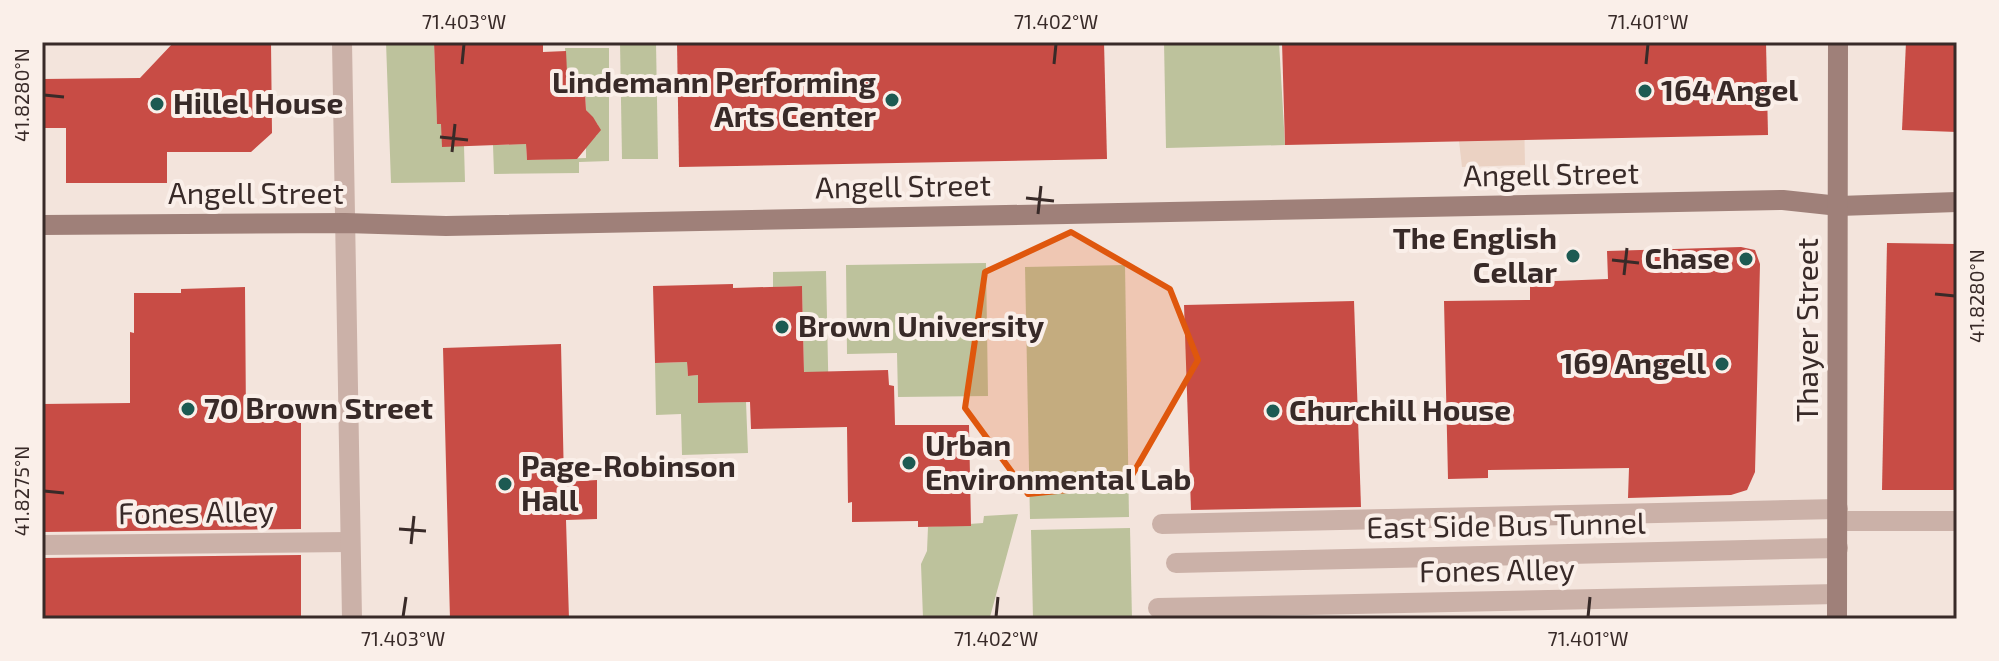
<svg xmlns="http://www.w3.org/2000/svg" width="1999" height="661" font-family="'Exo 2',sans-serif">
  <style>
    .green { fill: #bdc29c }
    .plaza { fill: #ebd2c3 }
    .building { fill: #c84c45 }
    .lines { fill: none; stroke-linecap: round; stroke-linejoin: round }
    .lane { stroke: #cbb1a8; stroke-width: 20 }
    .street { stroke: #cbb1a8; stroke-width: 20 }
    .secondary { stroke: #9f8079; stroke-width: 20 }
    .marked { fill: #df570d; fill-opacity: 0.2; stroke: #df570d; stroke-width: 6; stroke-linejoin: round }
    .ticks { fill: none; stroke: #382a28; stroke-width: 3 }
    .poi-dot { fill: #1d5a52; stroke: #faefe9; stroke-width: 3 }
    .labels { text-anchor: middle; stroke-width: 8; stroke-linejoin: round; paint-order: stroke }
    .poi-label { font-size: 30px; font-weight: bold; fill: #382a28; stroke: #faefe9; text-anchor: start }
    .street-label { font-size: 30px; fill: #382a28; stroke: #faefe9 }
    .neatline { fill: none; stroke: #382a28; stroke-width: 3 }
    .ticks-label { font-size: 20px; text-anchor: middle; fill: #382a28 }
  </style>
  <rect width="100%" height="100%" fill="#f3e4dc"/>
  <g class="green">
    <polygon points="386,42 434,42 437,123 441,124 464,146 465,182 391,183"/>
    <polygon points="620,42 656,42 658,159 622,159"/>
    <polygon points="1164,42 1279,42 1285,145 1166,148"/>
    <polygon points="565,48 609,48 609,161 579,162 579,173 494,174 493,145 526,144 527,160 586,158 586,144 597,135 598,125 586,110 585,92 568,92"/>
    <polygon points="986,263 988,396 898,397 897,353 847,354 846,265"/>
    <polygon points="1125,265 1129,517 1030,519 1025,267"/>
    <polygon points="826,271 829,411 805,412 802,286 773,287 773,272"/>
    <polygon points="687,362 688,376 698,375 699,403 746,402 748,453 682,455 681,414 656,415 655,363"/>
    <polygon points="1018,514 990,617 923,618 921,564 927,551 928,527 983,523 984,516"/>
    <polygon points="1130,528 1132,619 1033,619 1031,530"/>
  </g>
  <polygon class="plaza" points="1523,62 1525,165 1462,167 1459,141"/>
  <g class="building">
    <polygon points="174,42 271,42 272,133 251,152 167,152 167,183 66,183 66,128 42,128 42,79 140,78"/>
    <polygon points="434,42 543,42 543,52 566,51 568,92 585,92 586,110 593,117 601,130 577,159 527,160 526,144 442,147 441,124 437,124"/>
    <polygon points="677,42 1104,42 1107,159 679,167"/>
    <polygon points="1282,42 1766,42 1768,135 1285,145"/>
    <polygon points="1906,42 1957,42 1957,132 1902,130"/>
    <polygon points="1887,243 1957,244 1957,490 1882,490"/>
    <polygon points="1741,247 1755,250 1760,264 1755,472 1747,490 1731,495 1628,498 1629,468 1488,470 1488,478 1448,479 1444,301 1530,300 1530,282 1608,279 1607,251"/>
    <polygon points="733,284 733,288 802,286 804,372 888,370 889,385 894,386 895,425 969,425 971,526 918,527 918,521 852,522 852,502 848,503 847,427 751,429 750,402 698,403 698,375 688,376 687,362 655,363 653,286"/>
    <polygon points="245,287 246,421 301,421 301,529 42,532 42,404 130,403 130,332 134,333 134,293 181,293 181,289"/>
    <polygon points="1354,301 1361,507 1191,510 1184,305"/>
    <polygon points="561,344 564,482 597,480 597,519 566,520 569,619 450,619 443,348"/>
    <polygon points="301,555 301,619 56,619 56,617 42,617 42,558"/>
  </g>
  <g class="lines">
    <g class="lane">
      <polyline points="1838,521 1957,521"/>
      <polyline points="1162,524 1838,509"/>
      <polyline points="42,545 350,542"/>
      <polyline points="1176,563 1838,548"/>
      <polyline points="1158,608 1837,594"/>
    </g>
    <polyline class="street" points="342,42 352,619"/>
    <g class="secondary">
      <polyline points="42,225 345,223 446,226 1783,200 1839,206 1957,202"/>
      <polyline points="1837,619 1838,42"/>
    </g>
  </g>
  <path class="marked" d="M 1071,232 L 1170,289 L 1198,360 L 1127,484 L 1028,494 L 965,408 L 985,272 Z"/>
  <path class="ticks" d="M 462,64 L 464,44M 1054,64 L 1056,44M 1646,64 L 1648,44M 44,95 L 64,97M 440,137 L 468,140M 452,152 L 455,124M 1026,198 L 1054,201M 1038,214 L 1041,186M 1612,260 L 1639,263M 1624,275 L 1627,248M 1935,294 L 1955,296M 44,491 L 64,493M 399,529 L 426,531M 411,544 L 414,516M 403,617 L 406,597M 996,617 L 998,597M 1588,617 L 1590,597"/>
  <g class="poi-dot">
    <circle cx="1645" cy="91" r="8"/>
    <circle cx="892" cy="100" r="8"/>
    <circle cx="157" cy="104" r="8"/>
    <circle cx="1573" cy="256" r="8"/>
    <circle cx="1746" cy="259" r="8"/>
    <circle cx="782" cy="327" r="8"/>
    <circle cx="1722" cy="364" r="8"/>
    <circle cx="188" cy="409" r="8"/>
    <circle cx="1273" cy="411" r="8"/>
    <circle cx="909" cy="463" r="8"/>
    <circle cx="505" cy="484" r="8"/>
  </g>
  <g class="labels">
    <g class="poi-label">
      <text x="876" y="93" text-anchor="end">Lindemann Performing<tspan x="876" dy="34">Arts Center</tspan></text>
      <text x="1661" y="101">164 Angel</text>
      <text x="173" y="114">Hillel House</text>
      <text x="1557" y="249" text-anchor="end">The English<tspan x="1557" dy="34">Cellar</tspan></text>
      <text x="1730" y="269" text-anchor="end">Chase</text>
      <text x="798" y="337">Brown University</text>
      <text x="1706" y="374" text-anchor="end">169 Angell</text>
      <text x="204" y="419">70 Brown Street</text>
      <text x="1289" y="421">Churchill House</text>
      <text x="925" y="456">Urban<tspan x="925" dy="34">Environmental Lab</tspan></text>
      <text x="521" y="477">Page-Robinson<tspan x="521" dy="34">Hall</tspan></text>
    </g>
    <g class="street-label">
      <text transform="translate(1551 175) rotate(-1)" y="10">Angell Street</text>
      <text transform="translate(903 187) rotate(-1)" y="10">Angell Street</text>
      <text x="256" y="204">Angell Street</text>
      <text transform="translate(1808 330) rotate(-90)" y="10">Thayer Street</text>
      <text transform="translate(196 513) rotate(-1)" y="10">Fones Alley</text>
      <text transform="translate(1506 526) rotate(-1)" y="10">East Side Bus Tunnel</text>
      <text transform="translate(1497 571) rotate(-1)" y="10">Fones Alley</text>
    </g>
  </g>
  <rect width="1999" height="661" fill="none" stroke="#faefe9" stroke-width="88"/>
  <rect x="44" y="44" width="1911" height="573" class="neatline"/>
  <g class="ticks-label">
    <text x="464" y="29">71.403°W</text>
    <text x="1056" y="29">71.402°W</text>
    <text x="1648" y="29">71.401°W</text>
    <text transform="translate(22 95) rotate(-90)" y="7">41.8280°N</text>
    <text transform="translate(1977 296) rotate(-90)" y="7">41.8280°N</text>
    <text transform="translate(22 491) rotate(-90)" y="7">41.8275°N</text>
    <text x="403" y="646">71.403°W</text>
    <text x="996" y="646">71.402°W</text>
    <text x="1588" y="646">71.401°W</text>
  </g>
</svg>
